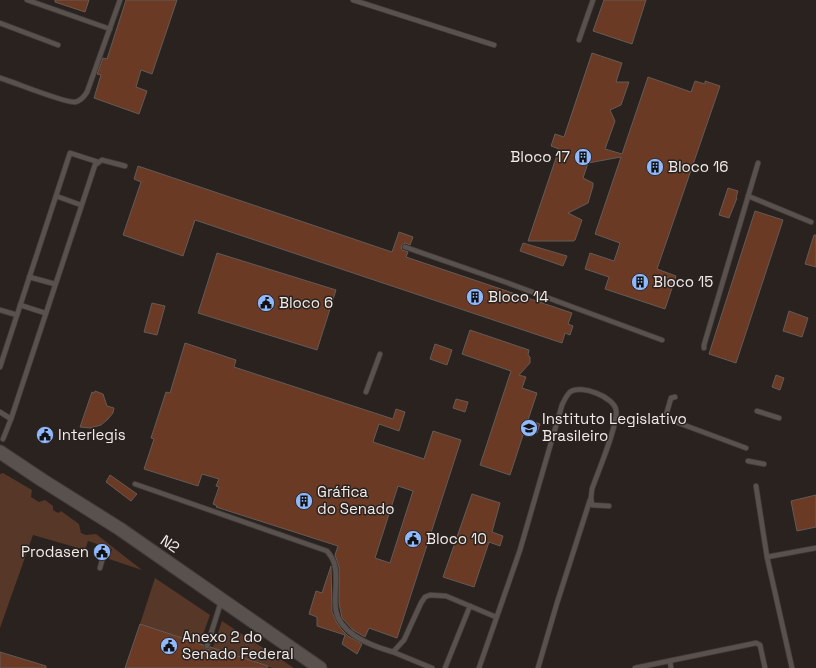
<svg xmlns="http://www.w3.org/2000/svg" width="816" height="668" font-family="'Space Grotesk',sans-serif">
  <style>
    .green { fill: #573728 }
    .building { fill: #6b3a24; stroke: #635b57; fill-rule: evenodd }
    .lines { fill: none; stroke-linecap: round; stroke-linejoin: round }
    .service-casing { stroke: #433c3a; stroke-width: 6 }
    .secondary-casing { stroke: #433c3a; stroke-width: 15 }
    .service { stroke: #59514d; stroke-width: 4.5 }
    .secondary { stroke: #59514d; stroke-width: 13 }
    .labels { text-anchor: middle; stroke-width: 3; stroke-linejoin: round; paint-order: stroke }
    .poi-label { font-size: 15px; fill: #f1ecea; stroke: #29221f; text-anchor: start }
    .street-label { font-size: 15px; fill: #f1ecea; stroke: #29221f }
  </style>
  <rect width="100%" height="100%" fill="#29221f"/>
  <g class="green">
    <polygon points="3,473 32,490 31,497 39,502 45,500 53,506 53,510 58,513 61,511 79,524 81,533 86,535 96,534 142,570 109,559 112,549 88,541 85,550 33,535 0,628 0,474"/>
    <polygon points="155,578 210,615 200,643 213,647 222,621 294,668 272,668 140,624"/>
  </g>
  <g class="building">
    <polygon points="55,0 89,0 85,12 55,2"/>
    <polygon points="126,0 177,0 152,74 141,70 136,87 147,91 139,114 94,98 101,75 97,74 103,58 107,59"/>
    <polygon points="604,0 646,0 632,44 593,31"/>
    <polygon points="592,53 622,63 616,82 629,82 621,105 610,110 615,121 605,149 622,154 648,77 691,92 695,81 705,84 705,81 720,86 657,269 676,276 665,309 605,289 609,277 585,269 590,253 614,261 620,243 595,234 621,157 588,163 583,178 593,183 593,186 588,203 568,213 582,220 575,240 573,241 528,241 559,149 551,146 555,134 564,137"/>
    <polygon points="138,166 392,252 399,232 413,237 410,245 405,243 401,246 402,250 408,252 406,257 572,313 568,324 573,326 570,335 565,333 562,343 195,220 183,256 123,235 141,182 134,179"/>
    <polygon points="728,188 738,191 736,198 737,198 729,218 719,215"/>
    <polygon points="755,211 783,220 736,363 709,354"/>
    <polygon points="814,235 816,235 816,267 805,264"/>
    <polygon points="523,243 567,256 563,266 520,251"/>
    <polygon points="217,253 336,290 317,350 198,313"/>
    <polygon points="152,303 165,306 157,335 144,332"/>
    <polygon points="789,311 808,318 802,337 783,331"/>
    <polygon points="470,330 529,350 528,355 530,357 530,363 519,375 526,377 522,388 537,393 528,420 540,424 537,433 525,429 510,475 480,465 511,371 462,354"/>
    <path d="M 185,343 L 236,360 L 234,367 L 393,419 L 396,409 L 405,412 L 399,431 L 379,424 L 373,442 L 424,459 L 433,431 L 461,440 L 397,638 L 369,628 L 365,637 L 353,630 L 342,618 L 339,603 L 339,567 L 335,555 L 338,546 L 216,507 L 217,506 L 213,504 L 219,487 L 216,486 L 219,479 L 202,474 L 198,486 L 144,469 L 154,439 L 151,438 L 166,392 L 170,393 ZM 398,486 L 413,491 L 390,563 L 375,558 Z"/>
    <polygon points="435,344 452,350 447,365 430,359"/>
    <polygon points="776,375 784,378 780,390 772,387"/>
    <polygon points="95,391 103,394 107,406 114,408 113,413 108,419 101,425 90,428 80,427 92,392 94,393"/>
    <polygon points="456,399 468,402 465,412 453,408"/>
    <polygon points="110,475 137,494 131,501 106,482"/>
    <polygon points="472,494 500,503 492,532 503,536 500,546 489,542 474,587 443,577"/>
    <polygon points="816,495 816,527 797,531 791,501"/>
    <polygon points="331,566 332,612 336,621 341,629 348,636 362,644 357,654 342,644 345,635 317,626 317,617 309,614 316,591 322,593"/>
    <polygon points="140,624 203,645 206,649 208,650 210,647 268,666 267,668 125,668"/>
    <polygon points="0,652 46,666 46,668 0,668"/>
  </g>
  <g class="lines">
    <defs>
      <g id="service">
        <polyline points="27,0 110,29"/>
        <polyline points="353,0 494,45"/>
        <polyline points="0,23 58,45"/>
        <polyline points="579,40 593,0"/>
        <path d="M 0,78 C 14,82 64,103 75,102 C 81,101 84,97 87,92 L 120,0"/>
        <polyline points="56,196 81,205"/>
        <polyline points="748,196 811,222"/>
        <polyline points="405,247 508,283 662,340"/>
        <polyline points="29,277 55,284"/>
        <polyline points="20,305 45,313"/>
        <polyline points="0,310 17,315"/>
        <polyline points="704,348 704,345 758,163"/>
        <polyline points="0,367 70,153 98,162"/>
        <polyline points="366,392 380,354"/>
        <polyline points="675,397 671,398 666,415 668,419 746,448"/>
        <polyline points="757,411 779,418"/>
        <polyline points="0,412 11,419"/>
        <polyline points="3,439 11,419 95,165 102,160 125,166"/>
        <polyline points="748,461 764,464"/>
        <path d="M 135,484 L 327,551 C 335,560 336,568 336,580 C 336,590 334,601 336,611 C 341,635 372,646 393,652 L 404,640 L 421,603 L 425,597 L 430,595 L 446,596 L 496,617"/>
        <polyline points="756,486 767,557 792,668"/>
        <polyline points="767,557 816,548"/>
        <polyline points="100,568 103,557"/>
        <polyline points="207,646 221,602"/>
        <polyline points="393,652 432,668"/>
        <polyline points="670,661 671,668"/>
        <polyline points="445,668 470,606"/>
        <path d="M 479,668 L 520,550 L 562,405 C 564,401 566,396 570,392 C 581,384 614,397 616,410 C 619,423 597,474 592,489 L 591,498 L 592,505 L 609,506"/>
        <polyline points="538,668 557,603 590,500"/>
        <polyline points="635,668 756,643 760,645 765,668"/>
      </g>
      <polyline id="secondary" points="0,452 42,480 120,529 320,668"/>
    </defs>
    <use href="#service" class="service-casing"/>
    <use href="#secondary" class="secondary-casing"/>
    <use href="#service" class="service"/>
    <use href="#secondary" class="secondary"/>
  </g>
  <defs>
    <symbol id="building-disc" viewBox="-11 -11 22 22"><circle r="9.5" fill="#90b8fd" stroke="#29221f"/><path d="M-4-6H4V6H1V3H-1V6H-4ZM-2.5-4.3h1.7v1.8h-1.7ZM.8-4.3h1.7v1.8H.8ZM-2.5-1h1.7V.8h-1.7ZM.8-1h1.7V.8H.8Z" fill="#111"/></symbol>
    <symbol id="civic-disc" viewBox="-11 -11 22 22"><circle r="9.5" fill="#90b8fd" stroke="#29221f"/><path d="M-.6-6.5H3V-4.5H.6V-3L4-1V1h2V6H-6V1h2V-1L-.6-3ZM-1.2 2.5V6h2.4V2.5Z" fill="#111"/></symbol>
    <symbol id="university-disc" viewBox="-11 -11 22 22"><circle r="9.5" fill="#90b8fd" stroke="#29221f"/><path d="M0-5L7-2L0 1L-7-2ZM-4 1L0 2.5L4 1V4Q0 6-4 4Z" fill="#111"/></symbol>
  </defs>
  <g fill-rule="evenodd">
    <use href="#building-disc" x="573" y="147" width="20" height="20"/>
    <use href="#building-disc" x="645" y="157" width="20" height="20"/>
    <use href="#building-disc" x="630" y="272" width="20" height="20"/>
    <use href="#building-disc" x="465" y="287" width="20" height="20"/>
    <use href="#civic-disc" x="256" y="293" width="20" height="20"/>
    <use href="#university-disc" x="519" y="418" width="20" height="20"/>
    <use href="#civic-disc" x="35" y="425" width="20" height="20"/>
    <use href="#building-disc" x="294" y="491" width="20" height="20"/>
    <use href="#civic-disc" x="403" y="529" width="20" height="20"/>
    <use href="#civic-disc" x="92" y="542" width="20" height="20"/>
    <use href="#civic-disc" x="159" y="636" width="20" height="20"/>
  </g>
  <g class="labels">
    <g class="poi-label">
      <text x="570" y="162" text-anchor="end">Bloco 17</text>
      <text x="668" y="172">Bloco 16</text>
      <text x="653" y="287">Bloco 15</text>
      <text x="488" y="302">Bloco 14</text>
      <text x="279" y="308">Bloco 6</text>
      <text x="542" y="424">Instituto Legislativo<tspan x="542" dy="17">Brasileiro</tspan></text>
      <text x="58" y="440">Interlegis</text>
      <text x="317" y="497">Gráfica<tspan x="317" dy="17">do Senado</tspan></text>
      <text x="426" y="544">Bloco 10</text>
      <text x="89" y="557" text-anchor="end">Prodasen</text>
      <text x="182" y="642">Anexo 2 do<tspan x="182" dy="17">Senado Federal</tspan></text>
    </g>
    <g class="street-label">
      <text transform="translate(170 544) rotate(35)" y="5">N2</text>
    </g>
  </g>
</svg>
